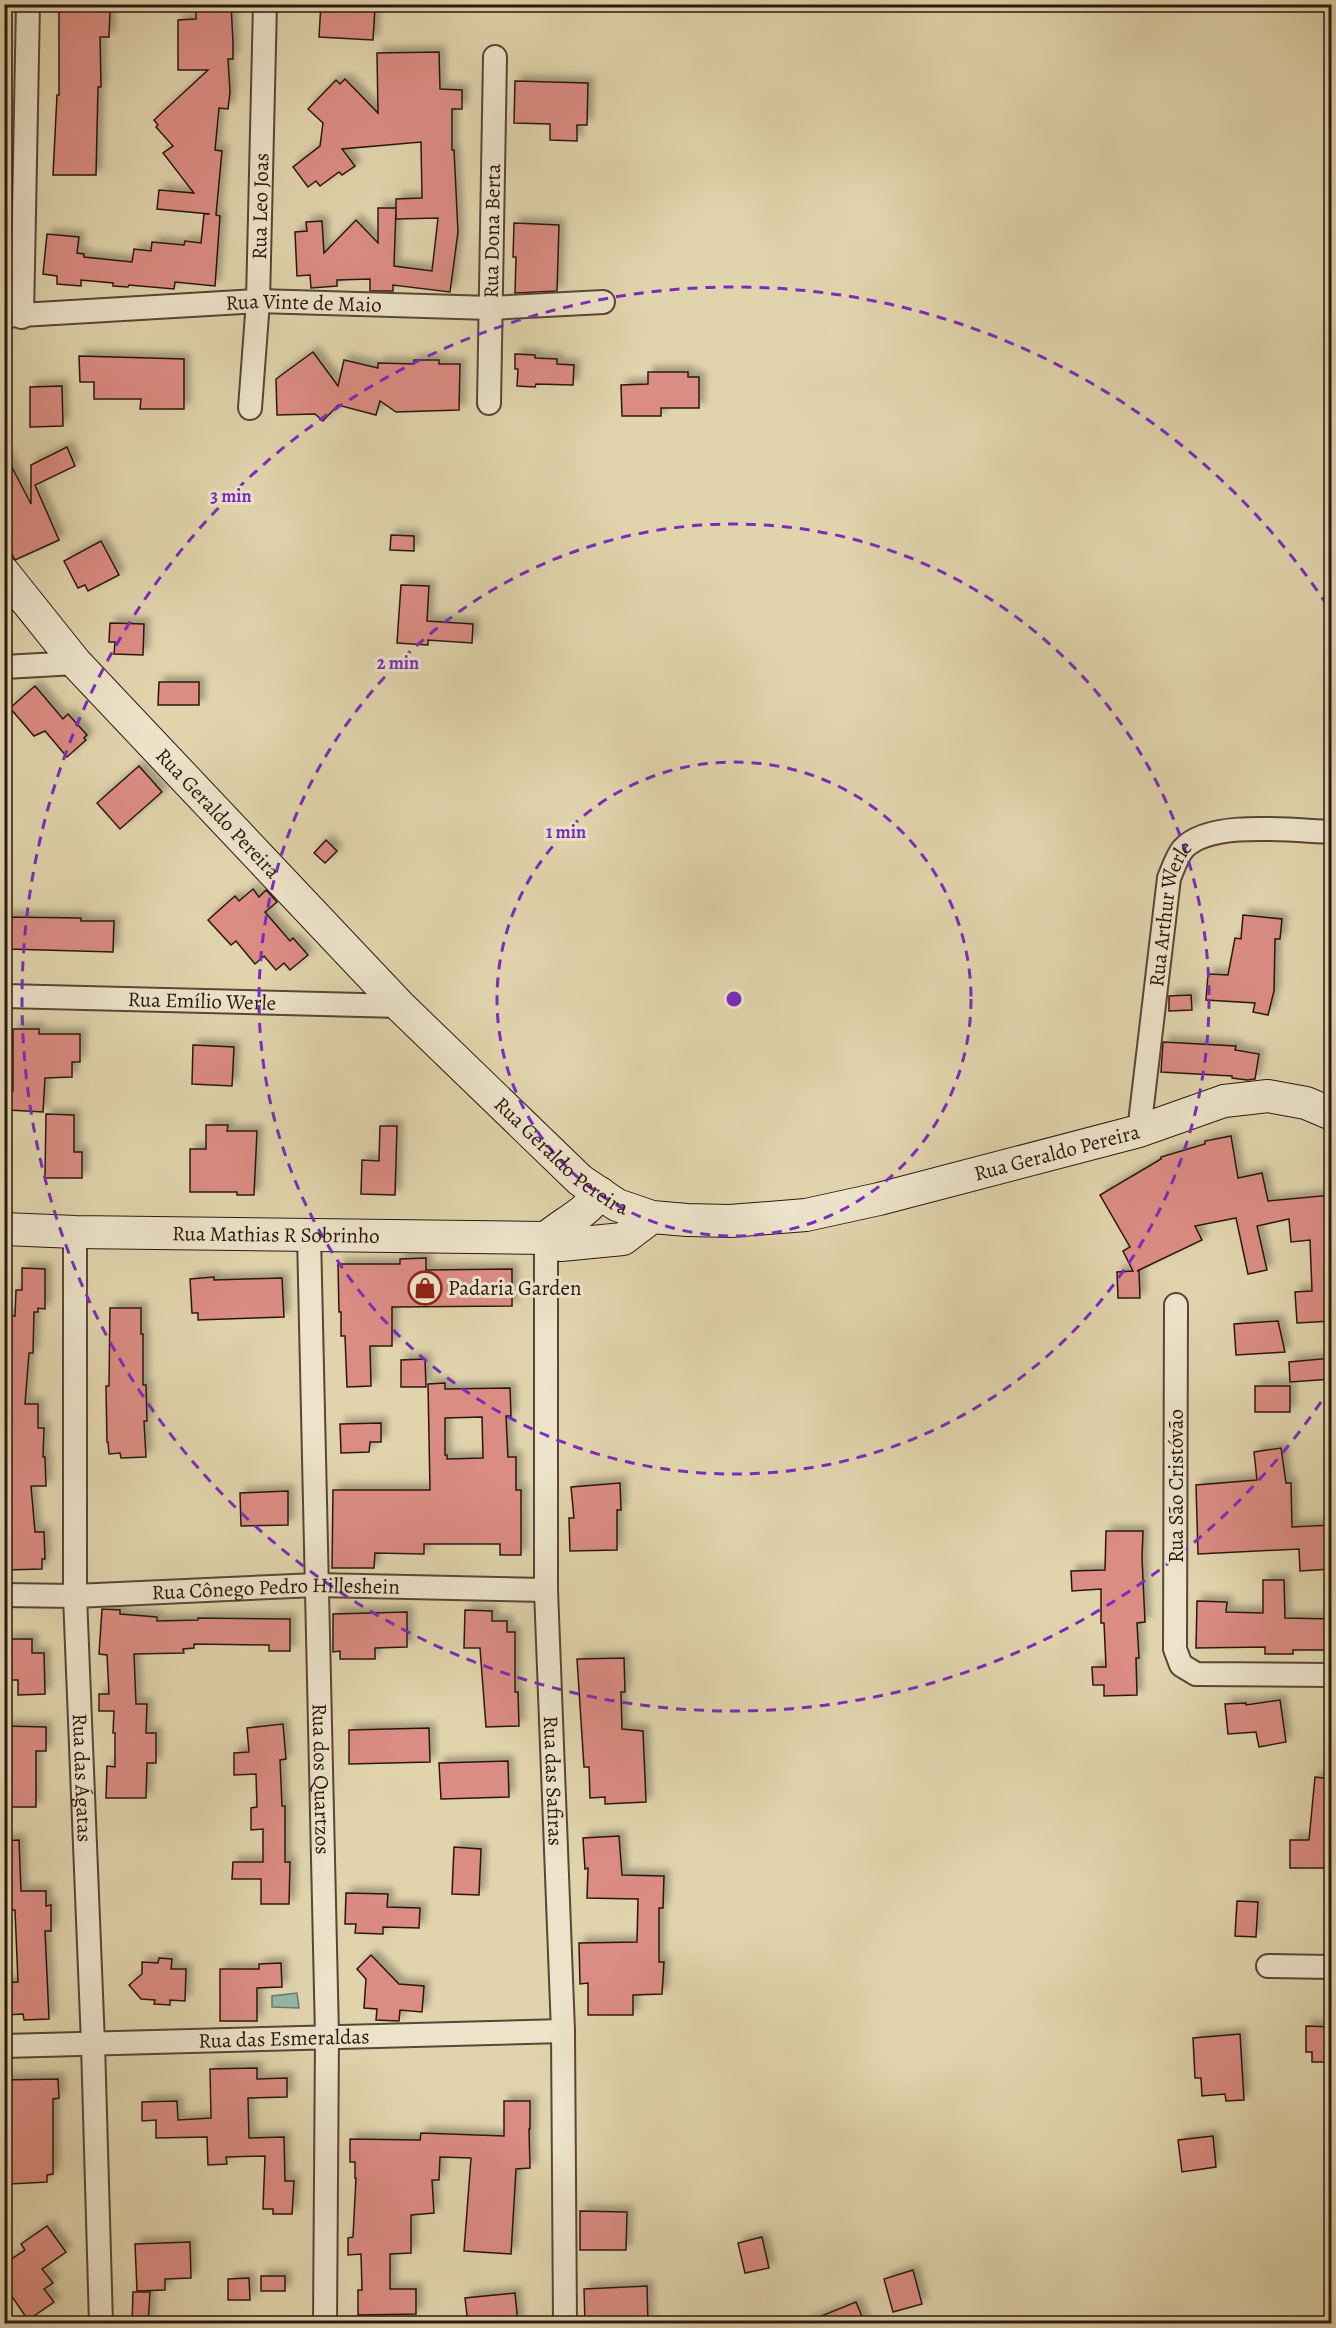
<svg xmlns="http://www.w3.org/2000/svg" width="1336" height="2328" font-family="Alegreya,serif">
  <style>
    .water { fill: #94b8aa; stroke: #6a786c; stroke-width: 1.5 }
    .building { fill: #db8c83; stroke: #2b170f; stroke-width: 1.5; fill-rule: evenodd; filter: url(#shadow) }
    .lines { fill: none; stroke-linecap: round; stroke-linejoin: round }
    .minor-casing { stroke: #584636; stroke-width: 26 }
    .secondary-casing { stroke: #2b170f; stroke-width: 34 }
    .minor { stroke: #ece3ca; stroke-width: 22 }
    .secondary { stroke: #ece3ca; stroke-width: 32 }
    .ring { fill: none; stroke: #7b2cbf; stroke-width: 3; stroke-dasharray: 10 8 }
    .labels { text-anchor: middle; stroke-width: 6; stroke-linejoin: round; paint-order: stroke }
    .street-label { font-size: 21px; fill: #2b170f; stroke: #ece3ca }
    .poi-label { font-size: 21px; fill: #2b170f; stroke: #ece3ca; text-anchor: start }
    .centre { fill: #7b2cbf; stroke: #ece3ca; stroke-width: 3 }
    .ring-label { font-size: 18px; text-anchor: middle; font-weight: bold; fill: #7b2cbf; stroke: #ece3ca; stroke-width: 6; stroke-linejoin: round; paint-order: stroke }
  </style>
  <defs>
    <filter id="shadow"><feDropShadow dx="5.5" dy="-5.5" stdDeviation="3" flood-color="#0004"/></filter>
  </defs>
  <rect width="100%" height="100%" fill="#e1d4ad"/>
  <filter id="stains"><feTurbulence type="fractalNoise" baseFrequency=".00333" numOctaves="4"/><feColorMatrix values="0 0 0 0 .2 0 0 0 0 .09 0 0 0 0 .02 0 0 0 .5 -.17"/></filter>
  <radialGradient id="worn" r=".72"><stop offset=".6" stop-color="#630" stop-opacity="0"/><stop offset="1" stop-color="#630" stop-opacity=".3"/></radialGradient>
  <polygon class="water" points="297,1993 299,2008 272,2007 272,1996"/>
  <g class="building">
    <polygon points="205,4 231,4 233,43 233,59 228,59 230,92 228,109 219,108 215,150 222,151 216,215 220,216 215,286 175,282 174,289 129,285 128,287 113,286 113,283 81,280 81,286 57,284 57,276 43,274 47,234 79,237 77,253 84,254 84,257 132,262 134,249 151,251 152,242 184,245 185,241 201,243 204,214 210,214 157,209 159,190 194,193 163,153 173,146 156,127 158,125 154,120 208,70 178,70 178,20 196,19 196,11 205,11"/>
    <polygon points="321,4 375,7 373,40 319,37"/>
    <polygon points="59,10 110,11 109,37 100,37 101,87 98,87 96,175 53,175 57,95 59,95"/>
    <polygon points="439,52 440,89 462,90 462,109 452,109 452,150 454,150 458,232 450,292 393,285 393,291 370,291 370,279 337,280 337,286 311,288 310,275 297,276 295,232 307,231 306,222 322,221 324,253 356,220 378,243 378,208 396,208 394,266 432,271 438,218 396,219 396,199 422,198 421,142 342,149 355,166 342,175 339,172 320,186 316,181 308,187 293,167 320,146 323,123 308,109 336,80 340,84 345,79 378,113 377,53"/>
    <polygon points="515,81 588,83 587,125 577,125 577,141 550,140 550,124 514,123"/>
    <polygon points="514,223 559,225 557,291 515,293 516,257 513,257"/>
    <polygon points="313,352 338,386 344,360 378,368 378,363 414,364 414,360 439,360 439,364 460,364 459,410 396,412 380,401 376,415 338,405 323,421 315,414 277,415 276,379"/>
    <polygon points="515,354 535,355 535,358 557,359 557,364 574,365 573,385 536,384 535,387 517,386 518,369 515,369"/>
    <polygon points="79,356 184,359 184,409 140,409 141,399 94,399 94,382 80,382"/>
    <polygon points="648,372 688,372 688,377 699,377 699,408 661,408 661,416 622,416 621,385 648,384"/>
    <polygon points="62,386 63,426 30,427 30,387"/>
    <polygon points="67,447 75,466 35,485 59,540 15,560 4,539 4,452 31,504 31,465"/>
    <polygon points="391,535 414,536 414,551 390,550"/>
    <polygon points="101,541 119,575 88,591 85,585 78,588 64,561"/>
    <polygon points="401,585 429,586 427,621 473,624 472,643 428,640 428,645 397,643"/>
    <polygon points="110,623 144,624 143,655 114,654 115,642 109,642"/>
    <polygon points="159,682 199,682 199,705 158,705"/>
    <polygon points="35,686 63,719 68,714 87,735 84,738 86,740 67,757 45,731 34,736 10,708"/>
    <polygon points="139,766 162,792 120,829 97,803"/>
    <polygon points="326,840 337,851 325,863 314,853"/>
    <polygon points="253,889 259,897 266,890 277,902 265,912 290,941 293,938 308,955 290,970 284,963 276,970 264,956 255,964 236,941 231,945 208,920 235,896 239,901"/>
    <polygon points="1243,915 1282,919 1280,939 1275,939 1274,991 1268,1015 1253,1012 1255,1003 1206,1000 1208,974 1228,975 1235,938 1241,939"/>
    <polygon points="4,917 81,918 81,921 114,921 113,952 8,949 8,937 4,937"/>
    <polygon points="1191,995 1192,1010 1169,1011 1169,996"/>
    <polygon points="13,1029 39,1029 39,1034 80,1034 80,1062 72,1062 72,1077 45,1078 43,1112 9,1110 10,1091 13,1091"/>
    <polygon points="1163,1042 1236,1046 1235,1050 1259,1054 1255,1079 1247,1080 1232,1078 1232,1076 1161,1072"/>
    <polygon points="193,1045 234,1047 232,1086 192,1084"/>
    <polygon points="46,1114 74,1115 74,1152 82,1152 82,1178 45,1178"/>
    <polygon points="206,1125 228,1125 227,1131 257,1131 254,1195 237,1195 237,1192 190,1192 190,1149 206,1149"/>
    <polygon points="380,1126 397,1126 395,1195 361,1194 362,1160 379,1161"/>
    <polygon points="1231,1136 1238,1178 1262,1173 1268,1201 1332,1195 1332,1321 1297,1323 1295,1292 1312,1291 1310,1240 1291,1242 1289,1219 1257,1226 1267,1270 1248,1274 1236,1218 1195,1226 1202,1240 1137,1271 1139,1271 1140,1298 1118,1298 1117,1272 1133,1271 1123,1251 1130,1247 1100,1195 1161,1159 1161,1157 1205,1144 1205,1141"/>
    <polygon points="426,1258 426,1270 512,1269 512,1306 392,1307 392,1346 370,1346 371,1386 347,1387 345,1336 341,1336 341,1312 339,1312 338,1264 400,1264 400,1259"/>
    <polygon points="22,1268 45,1269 45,1309 38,1308 38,1312 34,1312 33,1353 29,1353 25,1404 38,1404 38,1428 44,1428 43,1457 45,1457 46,1486 31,1486 35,1532 44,1532 45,1559 42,1559 42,1569 4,1570 4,1316 15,1316 16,1290 22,1290"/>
    <polygon points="214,1277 214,1280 282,1278 284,1317 198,1320 198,1313 192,1313 190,1279"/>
    <polygon points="110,1308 141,1308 141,1334 143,1334 143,1385 146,1385 147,1421 144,1421 146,1457 121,1458 120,1453 109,1454 108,1442 107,1442 106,1386 109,1386"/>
    <polygon points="1278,1321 1285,1352 1236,1355 1234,1324"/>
    <polygon points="1332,1358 1332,1379 1290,1382 1289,1362"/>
    <polygon points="425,1359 426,1387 401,1387 401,1360"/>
    <path d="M 445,1383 L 445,1389 L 510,1388 L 511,1416 L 506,1416 L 508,1457 L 516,1457 L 516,1490 L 521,1490 L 521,1555 L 500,1555 L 500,1544 L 424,1544 L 424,1554 L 375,1553 L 374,1568 L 332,1568 L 333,1490 L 430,1490 L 428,1384 ZM 482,1417 L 483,1458 L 447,1459 L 447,1455 L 445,1455 L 445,1418 Z"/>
    <rect x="1255" y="1386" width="35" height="26"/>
    <polygon points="381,1423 381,1442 370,1442 369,1452 341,1453 340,1424"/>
    <polygon points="1281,1448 1286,1483 1291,1483 1292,1527 1332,1525 1332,1569 1300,1571 1299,1549 1198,1554 1196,1485 1257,1480 1254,1452"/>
    <polygon points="620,1483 621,1510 617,1510 617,1550 570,1551 569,1518 574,1518 571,1487"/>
    <polygon points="288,1491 288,1525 241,1526 240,1493"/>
    <polygon points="1106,1531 1143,1531 1142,1558 1145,1622 1137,1623 1139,1658 1136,1658 1137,1695 1104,1696 1104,1685 1093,1685 1092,1667 1106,1667 1104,1623 1101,1623 1101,1589 1072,1591 1071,1571 1105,1570"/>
    <polygon points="1263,1580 1284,1580 1285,1618 1332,1619 1332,1650 1293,1650 1293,1654 1265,1654 1265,1647 1196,1648 1197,1601 1227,1602 1226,1612 1263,1613"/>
    <polygon points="102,1609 120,1610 120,1614 157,1617 157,1621 198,1620 198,1618 290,1619 290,1651 269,1651 269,1645 194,1644 194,1648 183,1649 184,1653 134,1654 136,1704 147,1704 146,1733 156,1733 156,1763 147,1763 146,1798 106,1798 107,1766 115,1767 115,1733 113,1733 114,1711 99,1711 99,1694 109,1694 107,1655 99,1654"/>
    <polygon points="465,1610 492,1611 492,1621 507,1621 507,1632 515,1632 515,1692 518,1692 519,1726 486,1727 480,1648 464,1648"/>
    <polygon points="407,1612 407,1647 375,1648 375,1659 340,1659 340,1651 333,1652 333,1614"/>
    <polygon points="8,1639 32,1639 32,1653 44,1653 45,1694 18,1695 18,1680 4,1680 4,1654 9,1654"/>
    <polygon points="624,1658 625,1692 621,1692 622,1729 643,1731 646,1802 605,1804 605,1797 590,1798 589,1767 584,1767 577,1659"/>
    <polygon points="1280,1700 1286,1742 1259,1747 1256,1732 1228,1734 1225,1704 1246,1703 1246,1705"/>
    <polygon points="283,1724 286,1759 280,1760 282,1806 285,1806 285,1862 290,1862 289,1904 261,1904 261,1879 232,1879 233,1862 263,1862 263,1829 251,1830 251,1808 257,1807 256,1774 234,1775 234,1753 249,1752 247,1728"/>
    <polygon points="4,1726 46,1727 46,1751 36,1751 36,1807 4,1807"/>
    <polygon points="429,1728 430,1762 349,1764 349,1730"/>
    <polygon points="508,1761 509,1797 441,1799 439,1763"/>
    <polygon points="1315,1777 1332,1779 1332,1868 1290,1868 1290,1840 1309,1840"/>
    <polygon points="619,1836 622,1875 664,1876 663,1908 659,1908 659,1962 664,1962 662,1994 633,1995 633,2015 588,2015 588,1983 580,1984 579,1943 637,1942 638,1899 587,1898 588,1868 585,1869 583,1838"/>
    <polygon points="19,1840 21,1891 46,1891 46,1906 51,1905 51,1931 45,1931 49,2019 24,2020 23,2014 4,2015 4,1983 18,1982 15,1910 4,1910 4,1841"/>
    <polygon points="454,1847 481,1849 479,1895 452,1894"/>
    <polygon points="346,1893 388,1894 387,1907 420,1908 419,1928 383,1927 383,1934 355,1933 356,1924 345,1924"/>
    <polygon points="1237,1901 1258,1902 1256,1937 1235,1936"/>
    <polygon points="371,1955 399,1984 424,1986 422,2012 400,2010 399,2021 376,2020 377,2009 364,2008 366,1979 357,1969"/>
    <polygon points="159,1958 172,1959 171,1969 186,1969 185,2001 170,2000 170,2005 154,2004 155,2000 141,1999 129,1985 142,1974 142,1962 158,1963"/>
    <polygon points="281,1963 282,1987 257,1988 257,2021 220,2021 220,1969 259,1969 259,1964"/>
    <polygon points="1306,2026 1332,2027 1332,2062 1312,2062 1312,2052 1306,2052"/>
    <polygon points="1240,2034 1244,2100 1226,2101 1225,2094 1202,2096 1201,2078 1195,2078 1193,2038"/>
    <polygon points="257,2068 257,2079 287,2078 287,2097 248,2098 249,2138 284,2137 285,2181 294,2181 292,2214 273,2214 273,2209 263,2209 265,2156 226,2157 227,2164 208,2165 207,2137 156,2138 156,2120 142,2121 142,2102 177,2101 178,2120 211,2118 210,2069"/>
    <polygon points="58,2079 59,2098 53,2099 53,2174 47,2175 47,2182 10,2184 9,2142 4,2142 4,2080"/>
    <polygon points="504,2101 530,2101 530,2129 529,2129 530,2168 516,2169 511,2254 464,2251 471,2158 440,2157 439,2180 432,2180 434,2213 411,2215 411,2253 390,2254 390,2289 416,2289 416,2314 358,2315 358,2290 362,2290 361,2254 348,2255 348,2238 353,2237 356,2178 355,2178 355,2162 350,2162 350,2139 420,2140 421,2133 504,2136"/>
    <polygon points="1213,2136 1216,2167 1182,2172 1178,2140"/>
    <polygon points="580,2211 627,2212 626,2250 580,2250"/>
    <polygon points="47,2226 66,2252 42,2269 53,2283 44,2289 54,2302 28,2320 4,2285 4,2264 25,2250 21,2244"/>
    <polygon points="762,2237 769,2268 745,2273 738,2243"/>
    <polygon points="190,2242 191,2278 165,2279 165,2290 137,2291 135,2244"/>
    <polygon points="913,2270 922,2304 893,2312 884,2279"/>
    <rect x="261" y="2276" width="24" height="15"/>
    <polygon points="249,2278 250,2300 228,2300 228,2279"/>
    <polygon points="647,2286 648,2324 585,2322 584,2289"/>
    <polygon points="133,2292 150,2292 148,2324 132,2324"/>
    <polygon points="515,2293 518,2324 492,2324 492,2322 468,2324 465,2298"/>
    <polygon points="856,2302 865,2324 804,2324 804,2323"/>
  </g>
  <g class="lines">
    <defs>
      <g id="minor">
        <path id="s1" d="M 4,316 L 258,301 L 491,308 L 603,302"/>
        <polyline points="22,317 28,4"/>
        <path id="s2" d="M 489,403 L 495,57"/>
        <path id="s3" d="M 250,408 L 258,301 L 265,4"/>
        <polyline points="4,667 76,663"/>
        <path id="s4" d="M 4,996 L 400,1006"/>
        <path id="s5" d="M 1139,1131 L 1169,878 C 1173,869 1177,856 1183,849 C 1210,819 1294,831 1332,832"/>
        <path id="s6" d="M 75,1232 L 75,1596 L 93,2044 L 101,2324"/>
        <path id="s7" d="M 309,1235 L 327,2036 L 325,2324"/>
        <path id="s8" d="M 546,1238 L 546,1590 L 563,2031 L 565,2324"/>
        <polyline points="1176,1305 1175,1649 1181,1665 1196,1674 1332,1675"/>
        <path id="s9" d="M 4,1595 L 75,1596 L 316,1585 L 546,1590"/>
        <polyline points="1268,1966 1332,1967"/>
        <path id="s10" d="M 4,2046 L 563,2031"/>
      </g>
      <g id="secondary">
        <path id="s11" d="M 4,573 L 76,663 L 400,1006 L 580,1180 L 617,1205 L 652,1217 L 687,1220 L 730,1221 L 806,1215 L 879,1199 L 1139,1131 L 1224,1101 L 1268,1096 L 1306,1103 L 1332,1114"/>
        <path id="s12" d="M 4,1229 L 75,1232 L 546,1238 L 561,1245 L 623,1239 L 652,1217"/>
        <path d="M 546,1238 C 565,1222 585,1214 600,1193"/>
      </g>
    </defs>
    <use href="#minor" class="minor-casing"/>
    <use href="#secondary" class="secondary-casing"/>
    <use href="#minor" class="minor"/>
    <use href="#secondary" class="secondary"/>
  </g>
  <g class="ring">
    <circle cx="734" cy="999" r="237"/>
    <circle cx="734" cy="999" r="475"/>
    <path d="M1331 1387A712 712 0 1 1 1331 611"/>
  </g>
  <defs>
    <symbol id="shop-ring" viewBox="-11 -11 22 22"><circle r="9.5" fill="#ece3ca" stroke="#8f2418" stroke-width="1.5"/><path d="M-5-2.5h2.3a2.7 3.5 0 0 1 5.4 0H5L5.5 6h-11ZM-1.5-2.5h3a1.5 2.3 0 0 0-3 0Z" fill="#8f2418"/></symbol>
  </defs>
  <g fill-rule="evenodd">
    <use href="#shop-ring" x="406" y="1269" width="38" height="38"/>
  </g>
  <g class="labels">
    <g class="street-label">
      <text dy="7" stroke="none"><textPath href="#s3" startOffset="202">Rua Leo Joas</textPath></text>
      <text dy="7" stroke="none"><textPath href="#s2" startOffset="172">Rua Dona Berta</textPath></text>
      <text dy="7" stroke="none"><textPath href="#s1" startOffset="300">Rua Vinte de Maio</textPath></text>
      <text dy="7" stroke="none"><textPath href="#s11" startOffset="322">Rua Geraldo Pereira</textPath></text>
      <text dy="7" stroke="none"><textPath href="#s5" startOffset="220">Rua Arthur Werle</textPath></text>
      <text dy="7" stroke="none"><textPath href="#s4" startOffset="198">Rua Emílio Werle</textPath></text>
      <text dy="7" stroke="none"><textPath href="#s11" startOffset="1332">Rua Geraldo Pereira</textPath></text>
      <text dy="7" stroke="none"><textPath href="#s11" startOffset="808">Rua Geraldo Pereira</textPath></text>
      <text dy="7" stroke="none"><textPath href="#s12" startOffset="272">Rua Mathias R Sobrinho</textPath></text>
      <text transform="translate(1176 1486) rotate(-90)" y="7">Rua São Cristóvão</text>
      <text dy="7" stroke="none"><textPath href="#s9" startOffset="272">Rua Cônego Pedro Hilleshein</textPath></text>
      <text dy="7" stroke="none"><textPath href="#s6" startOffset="546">Rua das Ágatas</textPath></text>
      <text dy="7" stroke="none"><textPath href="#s7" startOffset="544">Rua dos Quartzos</textPath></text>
      <text dy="7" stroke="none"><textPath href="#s8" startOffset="543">Rua das Safiras</textPath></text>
      <text dy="7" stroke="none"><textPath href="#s10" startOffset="280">Rua das Esmeraldas</textPath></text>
    </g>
    <g class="poi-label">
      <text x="448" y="1295">Padaria Garden</text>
    </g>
  </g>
  <circle cx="734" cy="999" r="9" class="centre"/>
  <g class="ring-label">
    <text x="231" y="502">3 min</text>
    <text x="398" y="669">2 min</text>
    <text x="566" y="838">1 min</text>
  </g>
  <rect width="1336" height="2328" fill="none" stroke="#e1d4ad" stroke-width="24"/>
  <rect x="6" y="6" width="1324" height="2316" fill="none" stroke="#2b170f" stroke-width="3"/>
  <rect x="12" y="12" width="1312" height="2304" fill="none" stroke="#2b170f" stroke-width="1.5"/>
  <rect width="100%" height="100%" filter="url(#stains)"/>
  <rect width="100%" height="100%" fill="url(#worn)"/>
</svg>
